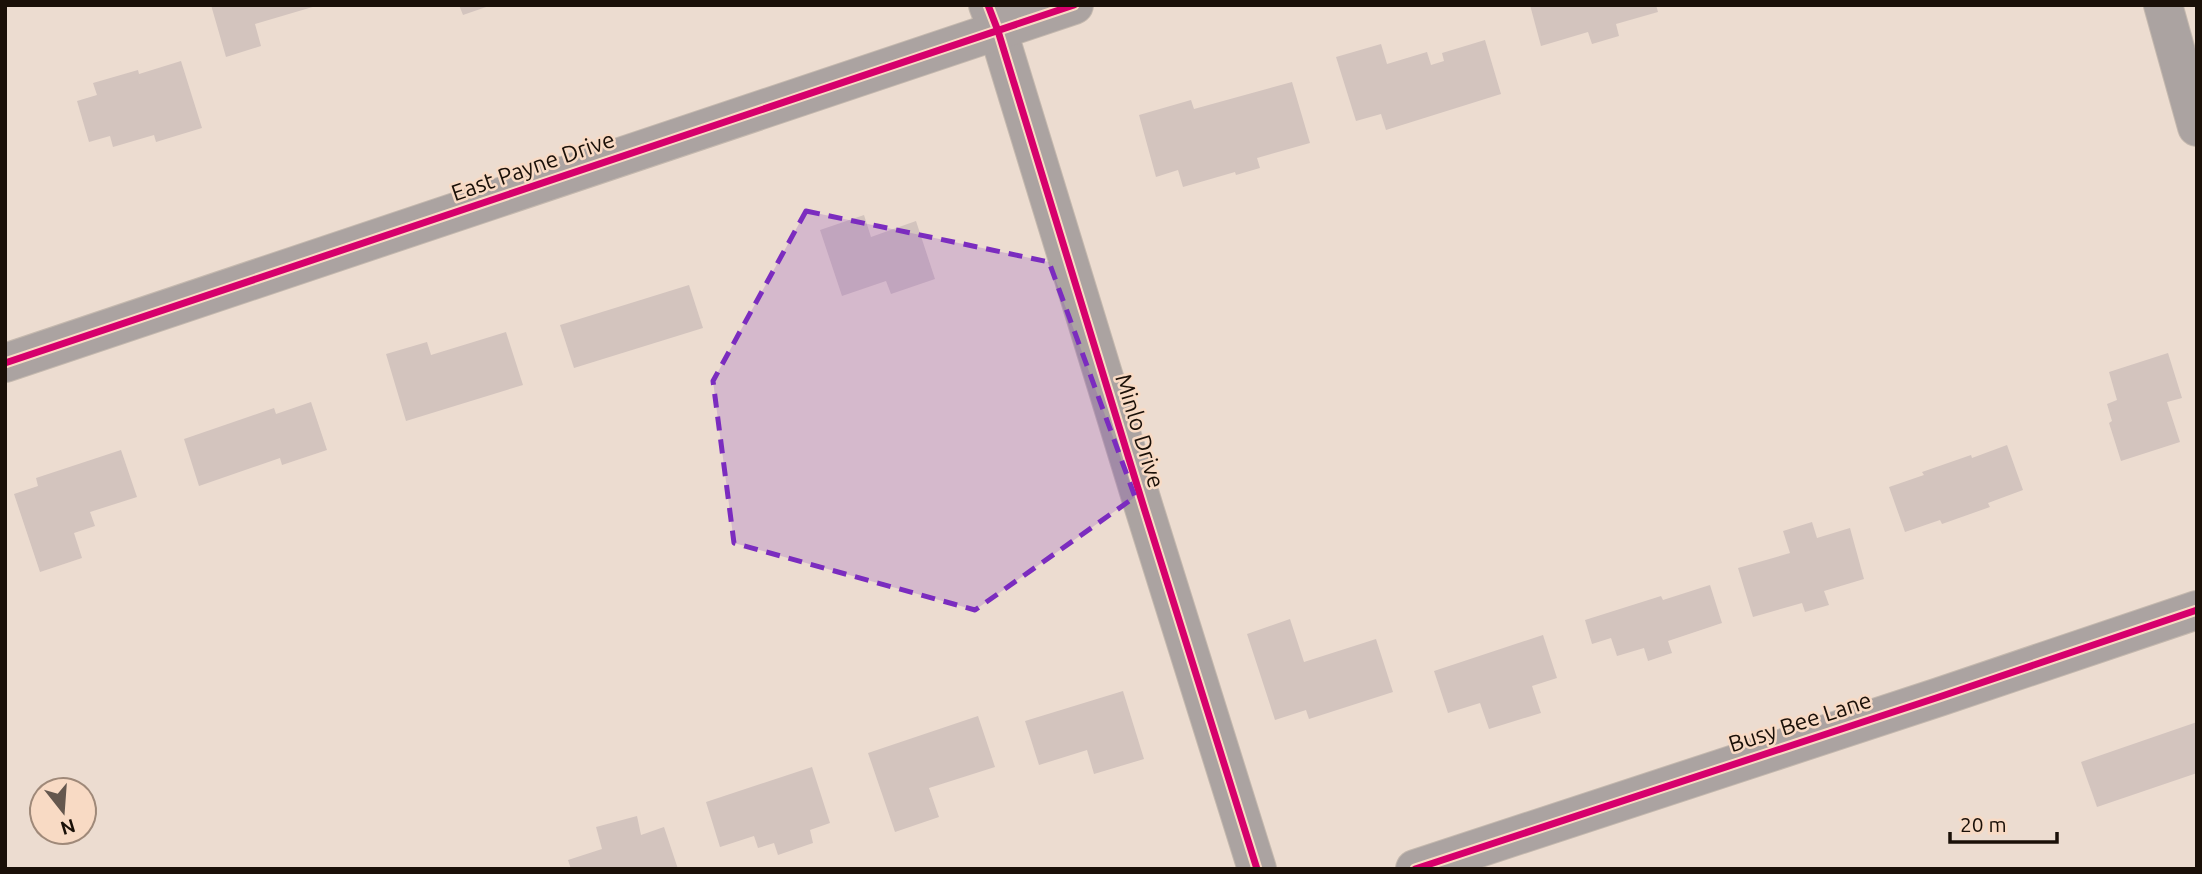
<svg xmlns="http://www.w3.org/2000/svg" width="2202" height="874" font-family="Ubuntu,sans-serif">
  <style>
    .building { fill: #d3c4be }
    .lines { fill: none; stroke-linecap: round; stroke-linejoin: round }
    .street-casing { stroke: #c4b8ae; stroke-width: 40 }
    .street { stroke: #aba3a1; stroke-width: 38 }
    .cycleway-casing { stroke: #f8dac4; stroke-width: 11 }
    .cycleway { stroke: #d6006c; stroke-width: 7 }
    .marked { fill: #7b2cbf; fill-opacity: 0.2; stroke: #7b2cbf; stroke-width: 5; stroke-dasharray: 14 9; stroke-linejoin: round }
    .labels { text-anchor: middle; stroke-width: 5; stroke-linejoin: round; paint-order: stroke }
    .street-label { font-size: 23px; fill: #1a1008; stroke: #f8dac4 }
  </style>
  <rect width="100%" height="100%" fill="#ecdcd0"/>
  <g class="building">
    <polygon points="211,5 316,5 316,6 255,24 261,46 226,57"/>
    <polygon points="459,5 489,5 489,6 463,15"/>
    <polygon points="1530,5 1656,5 1658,12 1616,24 1619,36 1592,44 1588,32 1541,46"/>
    <polygon points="1485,40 1501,94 1386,130 1381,114 1356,121 1336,57 1381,44 1387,64 1427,52 1431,65 1444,61 1442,53"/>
    <polygon points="181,61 202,128 156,142 154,135 113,147 110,136 89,142 77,101 97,95 93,83 138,70 139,74"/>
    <polygon points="1292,82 1310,143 1257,158 1260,168 1236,175 1235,172 1183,187 1178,170 1156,177 1139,115 1191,100 1194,109"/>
    <polygon points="864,215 871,237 916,221 935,279 891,294 886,281 842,296 820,230"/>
    <polygon points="689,285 703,328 574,368 560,325"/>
    <polygon points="506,332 523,385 406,421 386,354 427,342 431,355"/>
    <polygon points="2168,353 2182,398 2167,402 2180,442 2121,461 2109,423 2112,421 2107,404 2117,400 2109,372"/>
    <polygon points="311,402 327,450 282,465 280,458 199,486 184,439 274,408 276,414"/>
    <polygon points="2007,445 2023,490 1988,503 1990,507 1942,524 1940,520 1905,532 1889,487 1924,475 1922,472 1971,455 1972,458"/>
    <polygon points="121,450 137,497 90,512 95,526 74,533 82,558 40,572 14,494 38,486 36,478"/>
    <polygon points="1812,522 1817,538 1850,528 1864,579 1824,591 1829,605 1805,612 1802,603 1753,617 1738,568 1790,553 1783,531"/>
    <polygon points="1710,585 1722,623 1668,641 1672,653 1648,661 1644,648 1617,656 1611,638 1592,644 1585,620 1661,596 1663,600"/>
    <polygon points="1290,619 1304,662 1376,639 1393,692 1309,719 1306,710 1275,720 1247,634"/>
    <polygon points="1543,635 1557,678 1532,686 1541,713 1489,729 1480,703 1448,713 1434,671"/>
    <polygon points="1123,691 1144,759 1094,774 1087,750 1039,765 1025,721"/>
    <polygon points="978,716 995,767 929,788 939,817 895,832 868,753"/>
    <polygon points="2197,722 2197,773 2097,807 2081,762"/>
    <polygon points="812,767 830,823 810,830 813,843 778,855 774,843 758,848 754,836 720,847 706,802"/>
    <polygon points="637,816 641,835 664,827 678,869 571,869 568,860 602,849 596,827"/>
  </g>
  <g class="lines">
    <defs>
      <g id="street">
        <polyline points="988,5 998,31 1144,508 1257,869"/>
        <polyline points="2163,5 2197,127"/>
        <polyline points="5,363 1074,5"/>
        <polyline points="1415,869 1939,697 2197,610"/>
      </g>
    </defs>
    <use href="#street" class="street-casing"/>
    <use href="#street" class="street"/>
    <defs>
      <g id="cycleway">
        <polyline points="988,5 998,31 1144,508 1257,869"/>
        <polyline points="5,363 1074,5"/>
        <polyline points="1415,869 1939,697 2197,610"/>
      </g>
    </defs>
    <use href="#cycleway" class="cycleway-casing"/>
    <use href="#cycleway" class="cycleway"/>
  </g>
  <path class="marked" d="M 806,211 L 1049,262 L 1135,497 L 975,610 L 734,543 L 713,381 Z"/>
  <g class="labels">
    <g class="street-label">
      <text transform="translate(533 166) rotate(-19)" y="8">East Payne Drive</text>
      <text transform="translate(1140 431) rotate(73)" y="8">Minlo Drive</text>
      <text transform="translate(1800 722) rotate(-18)" y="8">Busy Bee Lane</text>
    </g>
  </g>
  <rect width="2202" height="874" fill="none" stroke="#1a1008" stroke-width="14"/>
  <g transform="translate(63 811) rotate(163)"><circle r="33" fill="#f8dac4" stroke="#9f8979" stroke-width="2"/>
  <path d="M0-5L12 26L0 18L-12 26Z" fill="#64574e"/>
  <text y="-10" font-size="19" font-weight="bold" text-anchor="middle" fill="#1a1008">N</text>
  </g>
  <path d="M1950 832v10h107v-10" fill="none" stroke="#1a1008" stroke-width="3.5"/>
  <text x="1960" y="832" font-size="21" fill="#1a1008" stroke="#f8dac4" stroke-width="5" paint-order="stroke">20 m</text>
</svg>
